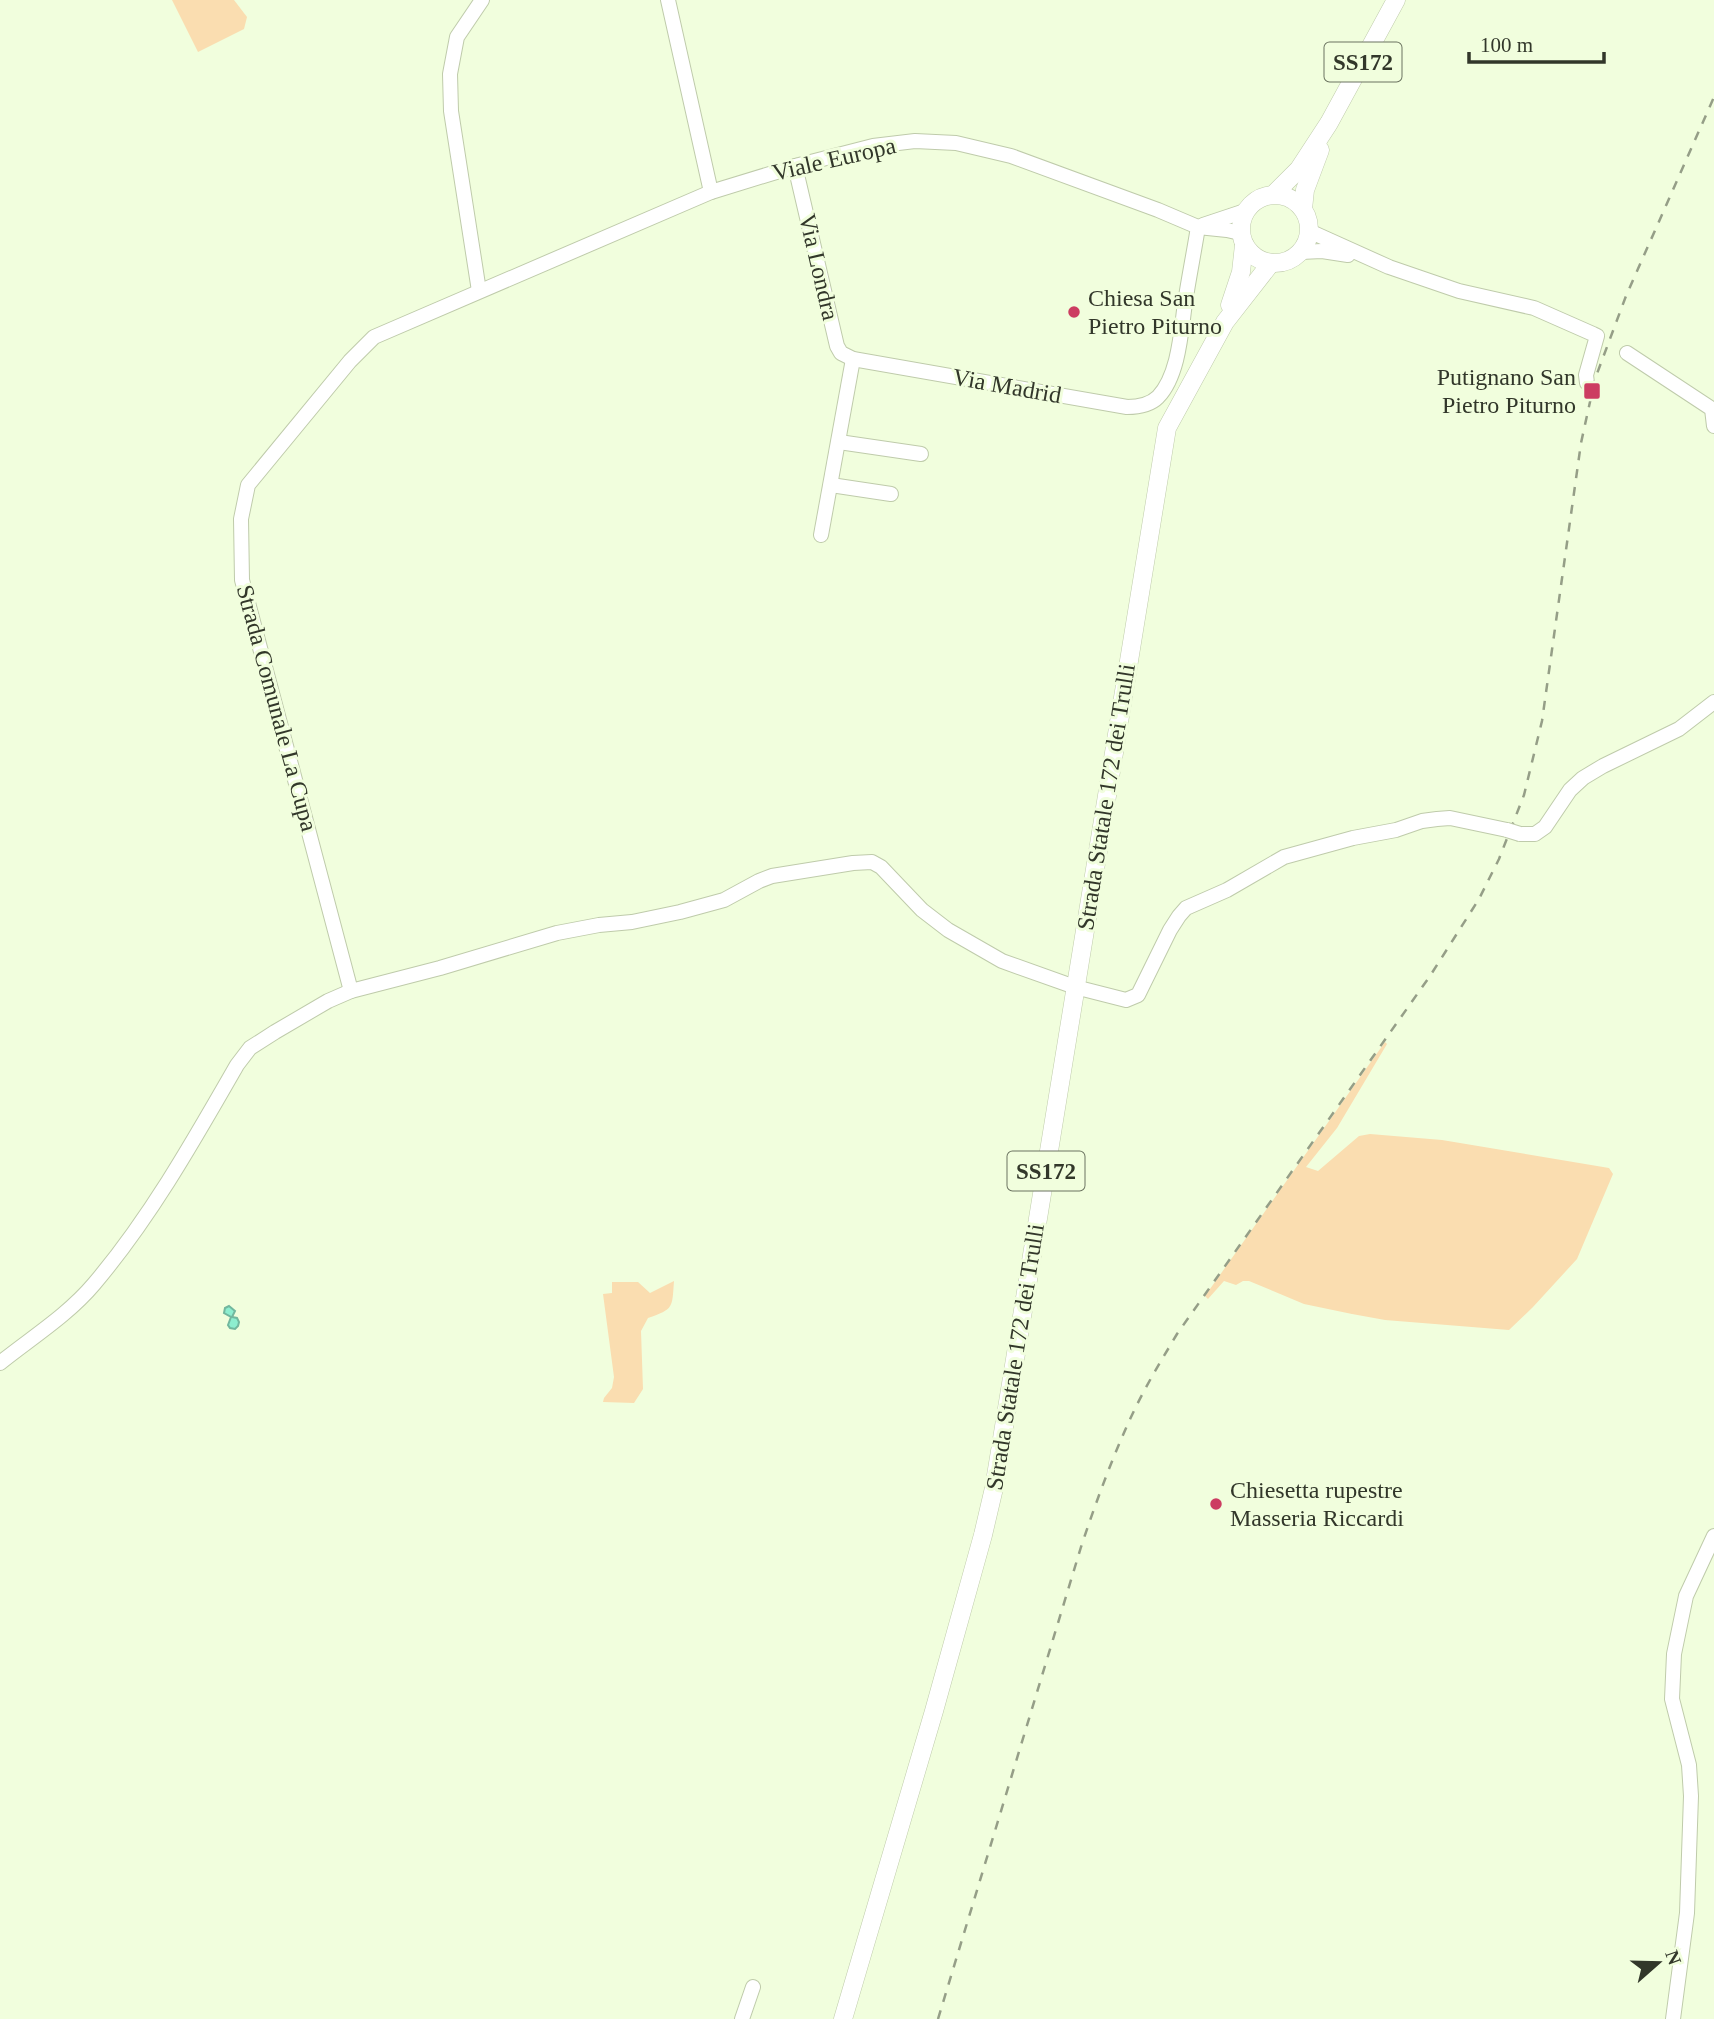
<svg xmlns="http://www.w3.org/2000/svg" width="1714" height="2019" font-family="'Times New Roman',serif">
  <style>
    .green { fill: #faddb0 }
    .water { fill: #8deecf; stroke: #72b79e; stroke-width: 2 }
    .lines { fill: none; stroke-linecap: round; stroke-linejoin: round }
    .minor-casing { stroke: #bfcbab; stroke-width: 16 }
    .major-casing { stroke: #bfcbab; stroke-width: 19 }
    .minor { stroke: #fff; stroke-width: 14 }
    .major { stroke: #fff; stroke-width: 18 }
    .rail { stroke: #959e87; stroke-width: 2.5; stroke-dasharray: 9 9; stroke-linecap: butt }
    .minor-bridge-casing { stroke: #bfcbab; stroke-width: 16; stroke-linecap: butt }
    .minor-bridge { stroke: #fff; stroke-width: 14 }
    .poi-dot { fill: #cc3d61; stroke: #f1fedd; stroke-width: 2.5 }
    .labels { text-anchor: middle; stroke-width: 6; stroke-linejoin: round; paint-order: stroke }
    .shield { fill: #f1fedd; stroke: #6b7360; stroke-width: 2 }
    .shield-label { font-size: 23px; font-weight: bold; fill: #32372a }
    .street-label { font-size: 24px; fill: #32372a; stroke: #f1fedd }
    .poi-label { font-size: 24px; fill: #32372a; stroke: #f1fedd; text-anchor: start }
  </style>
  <rect width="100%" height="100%" fill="#f1fedd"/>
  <g class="green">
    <polygon points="172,0 234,0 247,17 244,29 198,52"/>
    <polygon points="1385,1042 1387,1044 1337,1128 1306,1167 1318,1171 1359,1136 1370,1134 1442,1140 1609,1168 1613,1174 1577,1259 1533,1307 1509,1330 1385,1320 1352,1314 1304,1304 1249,1281 1243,1281 1236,1285 1224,1281 1208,1299 1205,1296"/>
    <path d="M 674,1281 C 672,1308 674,1309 648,1318 L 641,1331 L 643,1389 L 634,1403 L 603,1402 L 604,1398 L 612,1388 L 614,1377 L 603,1294 L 612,1293 L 612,1282 L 638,1282 L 650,1293 Z"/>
  </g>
  <polygon class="water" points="229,1306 235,1311 232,1317 237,1318 239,1322 238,1326 235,1329 230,1328 228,1325 231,1317 224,1313 225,1308"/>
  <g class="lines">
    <defs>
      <g id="minor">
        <polyline points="668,0 711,192"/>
        <path d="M 795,166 L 837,346 L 841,353 L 853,359 L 1127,407 C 1138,407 1150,405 1158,397 C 1179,375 1181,331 1185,303 C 1189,277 1194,252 1198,227"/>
        <polyline points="1203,225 1245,211"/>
        <polyline points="1309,231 1389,267 1459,291 1534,308 1593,334 1597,336 1586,375 1587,383"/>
        <polyline points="1301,252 1322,251 1348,255"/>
        <polyline points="479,291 451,111 450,74 457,37 482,0"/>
        <polyline points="1627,353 1712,409 1714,426"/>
        <polyline points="839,442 921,454"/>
        <polyline points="831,485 891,494"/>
        <polyline points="821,535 853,359"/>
        <polyline points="1520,834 1535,834 1545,827 1570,790 1583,778 1603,766 1679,729 1714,702"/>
        <polyline points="351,991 242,580 241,519 248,485 350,361 374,337 711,192 799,165 873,146 915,141 956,143 1011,156 1158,210 1198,227 1227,230 1240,233"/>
        <path d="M 0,1363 C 31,1338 68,1315 94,1284 C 150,1218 194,1140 237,1065 L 250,1048 L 275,1032 L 328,1001 L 351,991 L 440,968 L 557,933 L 599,925 L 632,922 L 680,912 L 724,900 L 759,881 L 772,876 L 853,863 L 872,862 L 881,867 L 922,910 L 948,930 L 1002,961 L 1075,987 L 1126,1000 L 1138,995 L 1170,930 L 1179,916 L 1186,908 L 1227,890 L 1284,857 L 1353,838 L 1396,830 L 1422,821 L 1437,819 L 1450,818 L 1507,830"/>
        <polyline points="742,2019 753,1987"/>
        <polyline points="1673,2019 1687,1913 1691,1796 1689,1765 1672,1699 1674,1654 1686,1596 1714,1536"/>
      </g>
      <g id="major">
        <polyline points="1274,194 1299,169 1329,123 1396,0"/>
        <circle cx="1275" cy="229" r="34"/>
        <polyline points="1303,209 1305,190 1320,150"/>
        <polyline points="1230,305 1241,272 1244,245"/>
        <polyline points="843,2019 934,1711 983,1535 994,1488 1167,428 1225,322 1271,263"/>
      </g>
    </defs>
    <use href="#minor" class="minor-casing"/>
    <use href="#major" class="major-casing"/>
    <use href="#minor" class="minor"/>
    <use href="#major" class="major"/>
    <path class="rail" d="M 938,2019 L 1081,1547 C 1096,1502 1112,1458 1132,1415 C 1145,1387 1161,1361 1177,1334 L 1430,976 L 1479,899 L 1499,859 L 1524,795 L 1542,721 L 1581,443 L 1595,379 L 1626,296 L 1714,97"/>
    <defs>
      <polyline id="minor-bridge" points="1507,830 1520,834"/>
    </defs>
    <use href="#minor-bridge" class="minor-bridge-casing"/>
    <use href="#minor-bridge" class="minor-bridge"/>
  </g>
  <g class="poi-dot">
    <circle cx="1074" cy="312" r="7"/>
    <rect x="1583" y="382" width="18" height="18" rx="3.5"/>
    <circle cx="1216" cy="1504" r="7"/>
  </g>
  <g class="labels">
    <g class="shield">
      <rect x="1324.5" y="42.5" width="77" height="39" rx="5"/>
      <rect x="1007.5" y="1151.5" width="77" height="39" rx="5"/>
    </g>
    <g class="shield-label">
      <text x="1363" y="70">SS172</text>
      <text x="1046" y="1179">SS172</text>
    </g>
    <g class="street-label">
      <text transform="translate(834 159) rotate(-13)" y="8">Viale Europa</text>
      <text transform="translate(819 267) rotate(77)" y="8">Via Londra</text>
      <text transform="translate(1007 386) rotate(10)" y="8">Via Madrid</text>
      <text transform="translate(277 708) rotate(75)" y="8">Strada Comunale La Cupa</text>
      <text transform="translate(1106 797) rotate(-81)" y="8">Strada Statale 172 dei Trulli</text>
      <text transform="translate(1015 1357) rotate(-81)" y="8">Strada Statale 172 dei Trulli</text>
    </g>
    <g class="poi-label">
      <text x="1088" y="306">Chiesa San<tspan x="1088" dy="28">Pietro Piturno</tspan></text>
      <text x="1576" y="385" text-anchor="end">Putignano San<tspan x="1576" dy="28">Pietro Piturno</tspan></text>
      <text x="1230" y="1498">Chiesetta rupestre<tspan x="1230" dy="28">Masseria Riccardi</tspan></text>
    </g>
  </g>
  <g transform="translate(1658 1963) rotate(70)" stroke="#f1fedd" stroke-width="5" paint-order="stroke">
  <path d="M0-5L12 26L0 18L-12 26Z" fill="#32372a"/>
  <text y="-10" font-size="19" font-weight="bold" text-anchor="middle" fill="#32372a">N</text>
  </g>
  <path d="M1469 52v10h135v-10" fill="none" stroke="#32372a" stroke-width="3.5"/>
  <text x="1480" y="52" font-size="21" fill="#32372a" stroke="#f1fedd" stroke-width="5" paint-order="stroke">100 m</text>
</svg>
